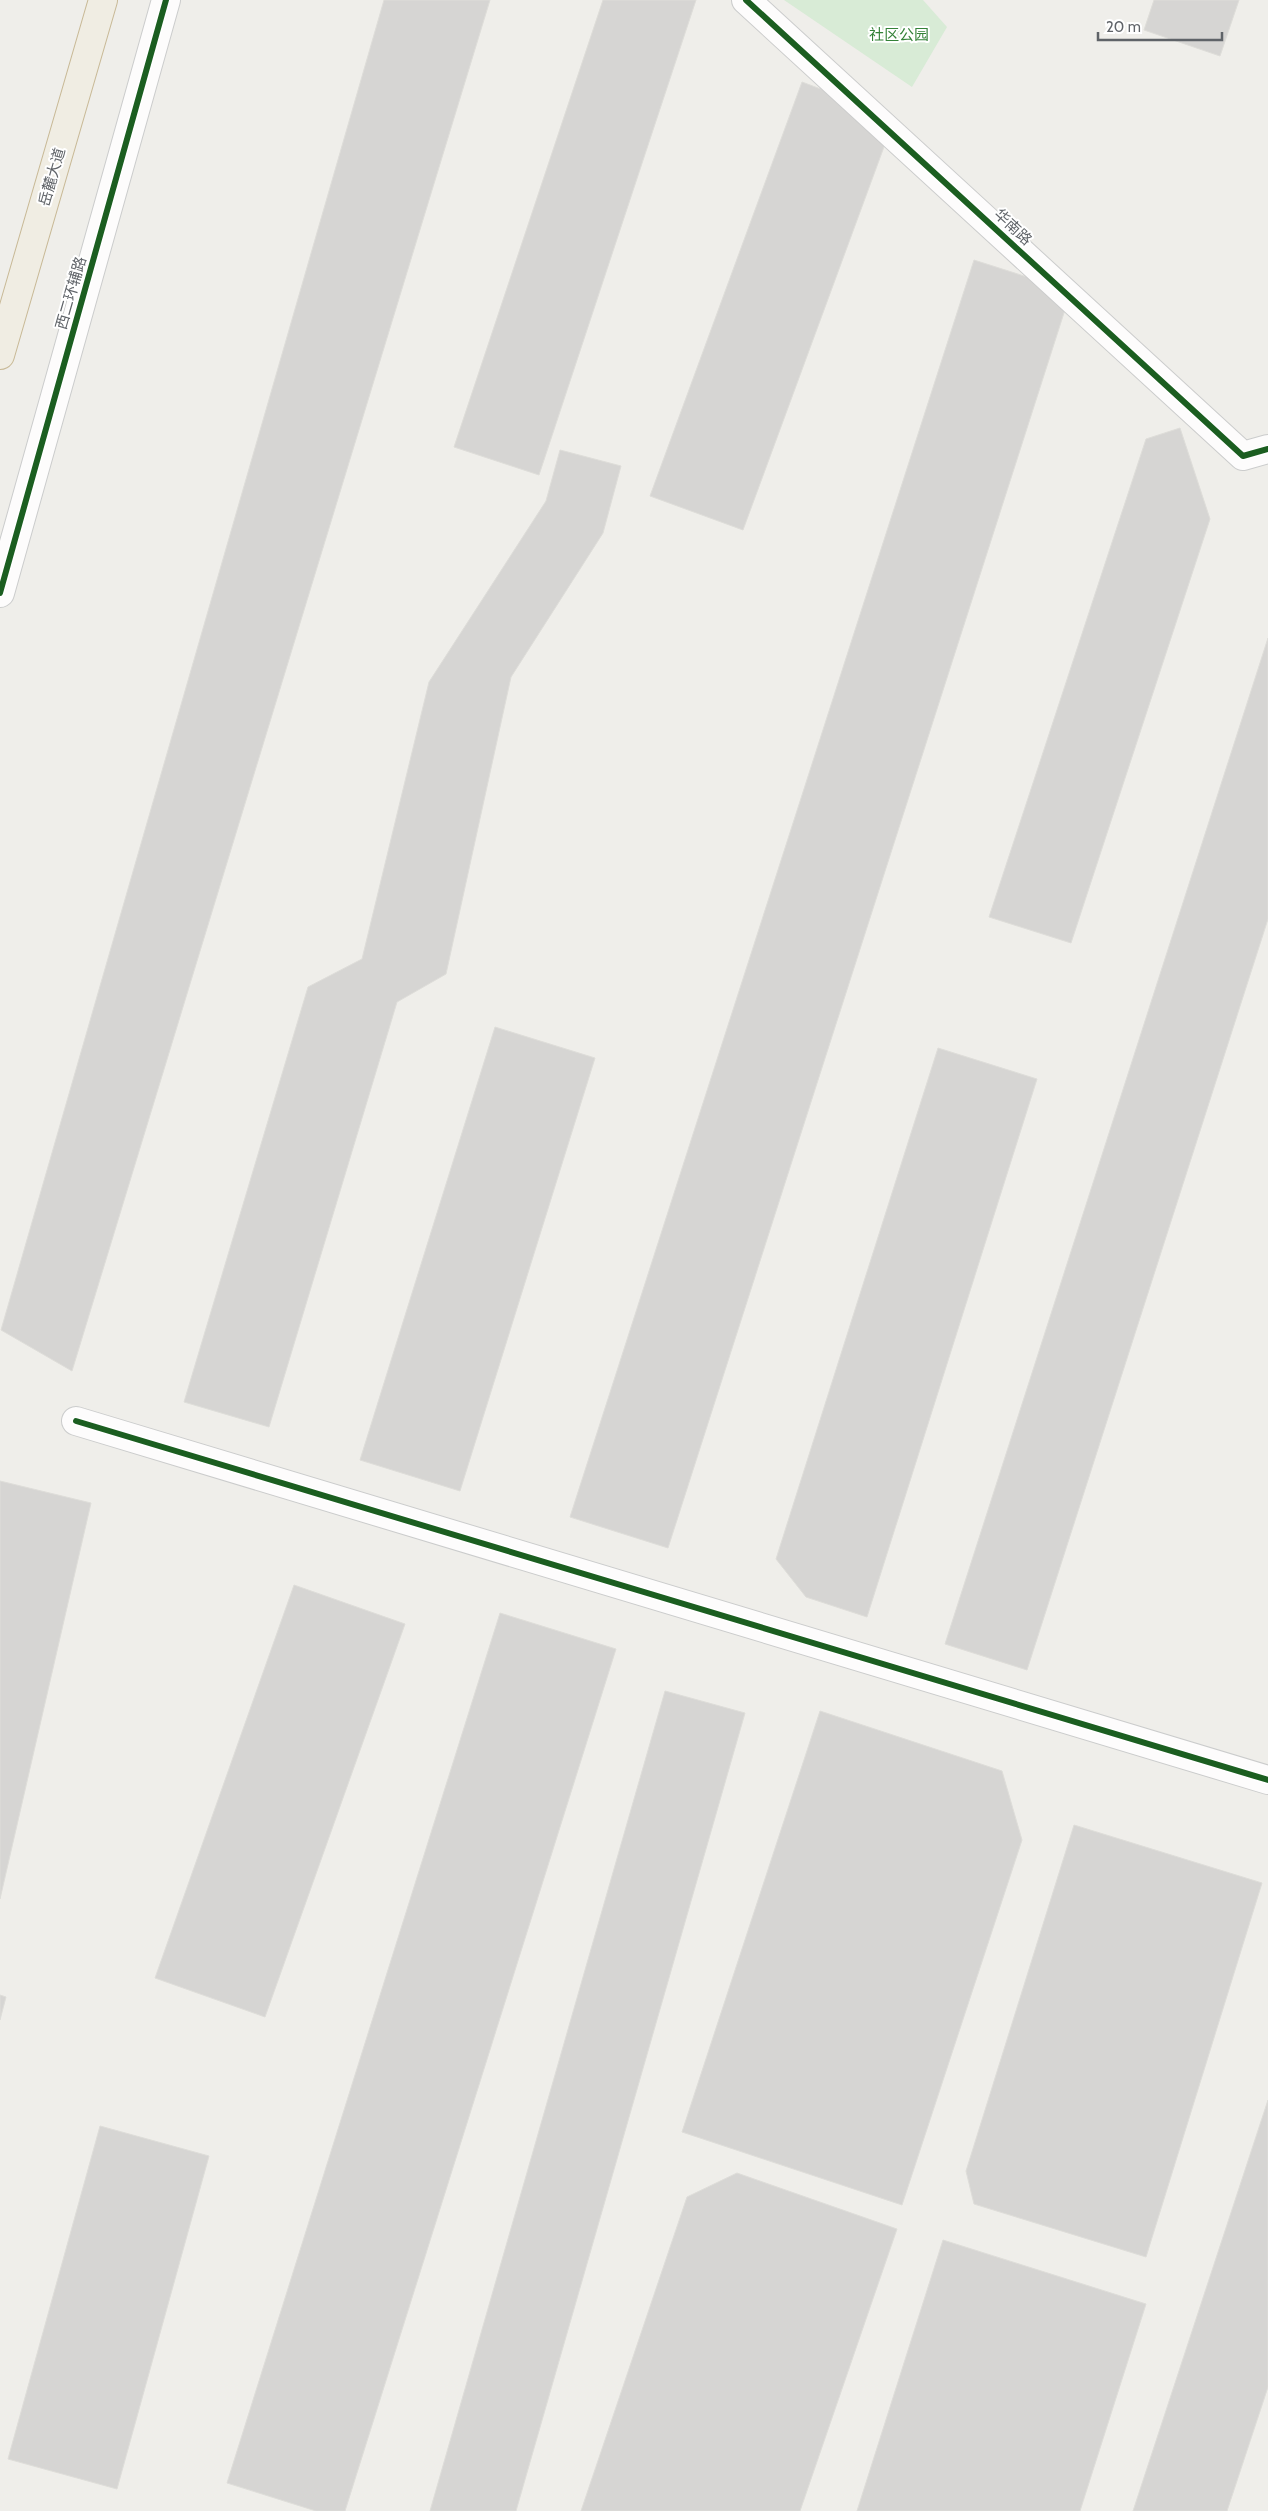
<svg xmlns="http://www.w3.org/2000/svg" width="1268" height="2511" font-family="Cabin,'Noto Sans SC',sans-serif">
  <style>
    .green { fill: #d8ebd6 }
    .building { fill: #d6d5d3; stroke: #deddd9 }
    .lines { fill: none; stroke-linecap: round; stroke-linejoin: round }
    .minor-casing { stroke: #cbcccc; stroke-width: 30 }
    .highway-casing { stroke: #c8b996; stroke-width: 30 }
    .minor { stroke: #fdfcfc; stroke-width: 28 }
    .highway { stroke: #f0ede3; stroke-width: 28 }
    .cycleway-casing { stroke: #fff; stroke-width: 9 }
    .cycleway { stroke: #1b5e20; stroke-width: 6 }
    .labels { text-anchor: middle; stroke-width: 4; stroke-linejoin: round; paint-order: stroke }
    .park-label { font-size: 15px; fill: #348238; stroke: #fff }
    .street-label { font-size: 15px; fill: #5f6368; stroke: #fff }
  </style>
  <rect width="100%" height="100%" fill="#efeeea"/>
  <polygon class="green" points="784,0 923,0 947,27 912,87"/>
  <g class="building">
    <polygon points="384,0 490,0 72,1371 1,1330"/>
    <polygon points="603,0 696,0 539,475 454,447"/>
    <polygon points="1154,0 1239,0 1220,56 1144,30"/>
    <polygon points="802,82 895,117 743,530 650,496"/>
    <polygon points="974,260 1071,291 668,1548 570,1517"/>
    <polygon points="1180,428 1210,519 1071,943 989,917 1146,439"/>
    <polygon points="560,450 621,466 603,533 511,677 446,974 397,1002 269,1427 184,1402 308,987 362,959 429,682 546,501"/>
    <polygon points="1268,638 1268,919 1027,1670 945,1644"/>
    <polygon points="495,1027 595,1058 460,1491 360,1460"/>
    <polygon points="938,1048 1037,1079 867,1617 806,1597 776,1559"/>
    <polygon points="0,1481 91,1503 0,1899"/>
    <polygon points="294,1585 405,1624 265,2017 155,1978"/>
    <polygon points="500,1613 616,1649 345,2511 316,2511 227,2483"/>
    <polygon points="665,1691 745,1713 516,2511 430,2511"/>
    <polygon points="820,1711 1002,1771 1022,1840 902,2205 682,2132"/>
    <polygon points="1074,1825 1262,1883 1146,2257 974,2204 966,2171"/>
    <polygon points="0,1995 6,1997 0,2020"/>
    <polygon points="1268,2100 1268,2387 1227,2511 1133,2511"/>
    <polygon points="100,2126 209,2156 117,2489 8,2459"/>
    <polygon points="737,2173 897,2229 800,2511 581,2511 687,2197"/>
    <polygon points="943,2240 1146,2304 1080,2511 857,2511"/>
  </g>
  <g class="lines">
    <defs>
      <g id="minor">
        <polyline points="746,0 1243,456 1268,449"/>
        <polyline points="0,593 166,0"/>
        <polyline points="76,1421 1268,1780"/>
      </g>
      <polyline id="highway" points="0,355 103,0"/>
    </defs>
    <use href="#minor" class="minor-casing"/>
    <use href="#highway" class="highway-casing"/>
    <use href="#minor" class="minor"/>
    <use href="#highway" class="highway"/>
    <defs>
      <g id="cycleway">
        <polyline points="746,0 1243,456 1268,449"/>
        <polyline points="0,593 166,0"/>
        <polyline points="76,1421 1268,1780"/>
      </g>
    </defs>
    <use href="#cycleway" class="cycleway-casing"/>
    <use href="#cycleway" class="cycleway"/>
  </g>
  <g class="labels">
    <g class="park-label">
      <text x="899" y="40">社区公园</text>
    </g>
    <g class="street-label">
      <text transform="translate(52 177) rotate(-74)" y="5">岳麓大道</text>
      <text transform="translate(1013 227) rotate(43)" y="5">华南路</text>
      <text transform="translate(71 293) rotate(-74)" y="5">西二环辅路</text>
    </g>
  </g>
  <path d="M1098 32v8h124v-8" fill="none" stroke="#5f6368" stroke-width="2.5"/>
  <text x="1106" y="32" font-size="15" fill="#5f6368" stroke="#ffffff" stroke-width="4" paint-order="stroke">20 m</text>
</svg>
